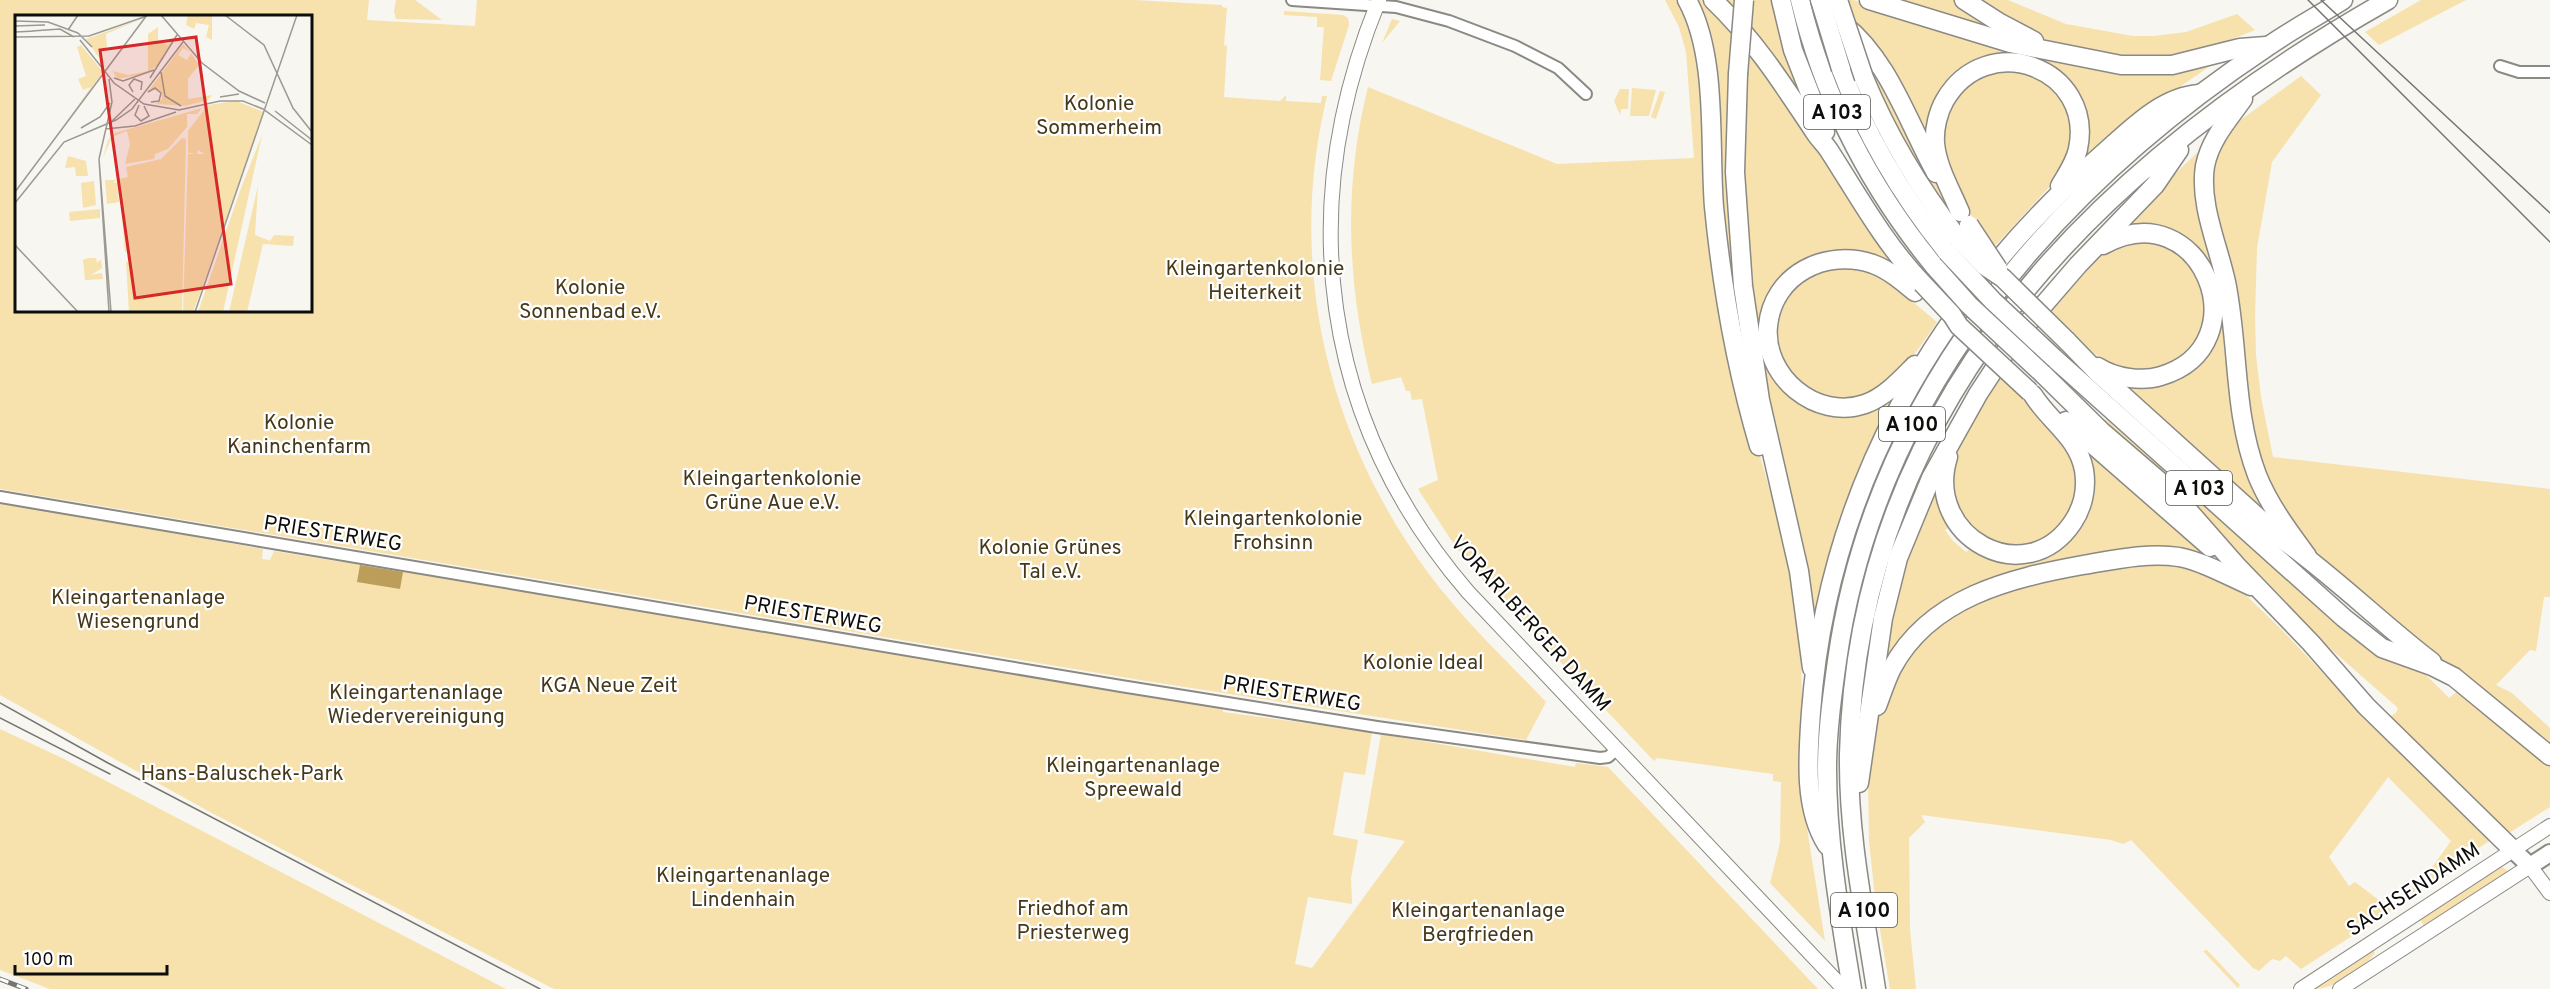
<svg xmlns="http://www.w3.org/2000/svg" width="2550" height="989" font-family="Overpass,sans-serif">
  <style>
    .green { fill: #f7e1ad; fill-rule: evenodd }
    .water { fill: #bb9e59 }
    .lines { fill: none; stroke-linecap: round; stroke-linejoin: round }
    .street-casing { stroke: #8b8984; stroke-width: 14 }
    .secondary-casing { stroke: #8b8984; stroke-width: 16 }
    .primary-casing { stroke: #8b8984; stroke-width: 20 }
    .highway-casing { stroke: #8b8984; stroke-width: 21 }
    .street { stroke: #fff; stroke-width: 10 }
    .secondary { stroke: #fff; stroke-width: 14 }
    .primary { stroke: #fff; stroke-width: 16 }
    .highway { stroke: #fff; stroke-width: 18 }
    .tram { stroke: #767571; stroke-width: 1.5 }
    .rail-casing { stroke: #767571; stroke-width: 5 }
    .rail { stroke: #fff; stroke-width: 3; stroke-dasharray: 9; stroke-linecap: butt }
    .highway-bridge-casing { stroke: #8b8984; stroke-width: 21; stroke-linecap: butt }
    .highway-bridge { stroke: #fff; stroke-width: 18 }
    .labels { text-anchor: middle; stroke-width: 4.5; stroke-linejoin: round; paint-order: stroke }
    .shield { fill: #fff; stroke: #565654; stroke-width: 1.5 }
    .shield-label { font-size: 20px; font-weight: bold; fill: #0d0d0b }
    .park-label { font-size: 21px; fill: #45391a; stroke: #fff }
    .street-label { font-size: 21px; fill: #0d0d0b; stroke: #fff }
    .inset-road { fill: none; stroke: #9a9994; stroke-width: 1.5 }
    .view { fill: #d62828; fill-opacity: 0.15; stroke: #d62828; stroke-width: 3 }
    .inset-edge { fill: none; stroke: #0d0d0b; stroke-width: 3 }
  </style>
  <rect width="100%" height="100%" fill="#f8f6f0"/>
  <g class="green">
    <path d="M 0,0 L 369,0 L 367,20 L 475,26 L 477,0 L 1134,0 L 1222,5 L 1222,7 L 1227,8 L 1224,45 L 1227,46 L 1224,97 L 1280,101 L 1286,95 L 1286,101 L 1321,103 L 1322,96 L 1327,96 C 1286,265 1327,436 1429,574 C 1463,620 1506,660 1546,702 L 1526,740 L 1140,680 L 0,489 ZM 16,16 L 310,16 L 310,310 L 16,310 Z"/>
    <polygon points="396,0 415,0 442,20 396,19 394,11"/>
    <path d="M 1665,0 L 1682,0 L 1699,44 L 1705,142 L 1756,442 L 1790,561 L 1801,660 L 1805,816 L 1825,941 L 1770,883 L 1780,843 L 1781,782 L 1773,781 L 1773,774 L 1657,758 L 1654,761 L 1483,580 L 1455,546 L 1418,489 L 1438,480 L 1422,399 L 1412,400 L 1410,391 L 1406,391 L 1401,377 L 1372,384 C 1347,285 1343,186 1368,87 L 1557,164 L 1694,158 L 1686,52 L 1679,27 Z"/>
    <polygon points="1693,0 1703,0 1734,31 1741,349"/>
    <polygon points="1720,0 1774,0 1805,102"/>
    <polygon points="1846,0 1853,0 2008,47 2209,63 2210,66 2138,116 2084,161 2086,146 2046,64 1952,78 1939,95 1928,138 1855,28"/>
    <polygon points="1883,0 1955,0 2005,32"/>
    <polygon points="1973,0 2008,0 2066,24 2133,36 2154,36 2186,32 2237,14 2255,30 2202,51 2141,61 2062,46 2042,38"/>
    <polygon points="2421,0 2466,0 2379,45 2365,32"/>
    <polygon points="1284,11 1343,15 1348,18 1349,25 1331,81 1320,80 1324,27 1317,27 1317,17 1284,15"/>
    <polygon points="1392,19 1400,21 1382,43"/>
    <path d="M 1747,45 C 1806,113 1844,196 1897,268 L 1835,251 L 1763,313 L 1794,399 L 1890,400 L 1893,403 L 1814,637 L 1770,414 L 1742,224 Z"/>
    <polygon points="1866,56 1929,172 1964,228 1960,231 1946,213 1887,114"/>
    <polygon points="1999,69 2040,77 2059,94 2071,119 2069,156 2052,184 1995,246 1961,202 1942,150 1945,115 1960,89"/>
    <polygon points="2301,76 2321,95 2272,162 2257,248 2255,316 2256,355 2261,397 2273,457 2550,489 2550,597 2544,597 2536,651 2530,650 2496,685 2512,693 2550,728 2550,748 2431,654 2304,541 2274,498 2253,441 2213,209 2212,160 2235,124"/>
    <polygon points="1632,88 1656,90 1649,116 1630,116"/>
    <polygon points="1620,89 1629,89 1628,109 1621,109 1620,115 1614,101"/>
    <polygon points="1660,91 1665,92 1656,119 1651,117"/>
    <polygon points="2199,151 2200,151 2216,276 2197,249 2120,226"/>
    <path d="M 2137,240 C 2144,241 2153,241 2160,243 C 2172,247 2181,255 2189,264 C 2235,317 2175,393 2111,363 C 2084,351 2068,328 2047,307 L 2091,262 L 2103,253 Z"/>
    <path d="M 1845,265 L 1879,274 L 1937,322 C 1920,347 1903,373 1877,391 C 1872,394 1865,395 1860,397 C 1802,413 1754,347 1787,297 C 1792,289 1797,281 1805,276 C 1816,270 1833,268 1845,265 Z"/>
    <polygon points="2222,310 2270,516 2121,382 2140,385 2216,335"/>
    <polygon points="1998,376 2022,398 2026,398 2066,440 2081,485 2060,532 2021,550 1969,532 1948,486 1955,449"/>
    <polygon points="2106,419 2358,641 2392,661 2421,670 2449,698 2458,691 2550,764 2550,807 2509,833 2388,718 2396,713 2398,708 2316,636 2218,532 2104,422"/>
    <path d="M 2088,451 L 2212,562 L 2196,556 L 2006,579 L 1882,664 L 1899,576 L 1934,489 L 1939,510 L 1948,528 L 1945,530 L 1953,541 L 1966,552 L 1969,550 C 2039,590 2119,528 2088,451 Z"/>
    <polygon points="0,502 211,537 212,540 263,549 262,559 270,560 274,551 342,562 343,558 412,570 412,573 1223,708 1223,712 1372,732 1365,775 1344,772 1333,835 1358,840 1351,878 1352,904 1308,897 1295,964 1312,968 1405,841 1364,833 1381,734 1575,767 1576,763 1608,767 1818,989 554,989 208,811 0,695"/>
    <polygon points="2176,560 2233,583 2280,628 2358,710 2492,839 2473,852 2468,846 2459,851 2446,870 2429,881 2428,879 2423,882 2423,884 2406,902 2401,896 2409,888 2417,888 2451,841 2388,777 2329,857 2349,886 2355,882 2392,910 2301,969 2286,956 2280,961 2272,959 2259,971 2253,968 2131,840 2123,844 2111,840 1921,815 1925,822 1909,838 1910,929 1916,989 1890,989 1876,906 1869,841 1868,776 1878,720 1889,689 1905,658 1951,611 2049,576"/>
    <polygon points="0,729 62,758 506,989 50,989 0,970"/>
    <polygon points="2502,867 2508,871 2424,926 2420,920"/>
    <polygon points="2207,950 2240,985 2238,988 2203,951"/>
    <path d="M 2373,950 L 2375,953 C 2362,969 2335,989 2314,989 Z"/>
  </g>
  <polygon class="water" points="360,565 403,572 400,589 357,582"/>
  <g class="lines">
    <defs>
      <g id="street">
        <polyline points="1292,0 1396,7 1449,21 1515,46 1558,68 1586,94"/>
        <polyline points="2500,66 2519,72 2550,72"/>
        <polyline points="0,497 1121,686 1377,727 1600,758 1608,757 1617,749"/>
      </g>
      <g id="secondary">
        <path d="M 1379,0 C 1294,207 1320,420 1468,592 L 1844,989"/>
        <polyline points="2301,989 2550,826"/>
        <polyline points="2340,989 2530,866 2550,893"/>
      </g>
      <polyline id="primary" points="2513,850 2530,866 2550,853"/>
      <g id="highway">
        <path d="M 1687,0 C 1718,56 1709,143 1714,207 C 1722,288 1736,368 1759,446"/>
        <path d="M 1713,0 C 1755,40 1784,86 1816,134 C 1820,140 1826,145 1830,152 C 1859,197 1884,243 1922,283"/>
        <polyline points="1781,0 1793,50 1825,132"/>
        <path d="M 1800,0 C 1824,99 1870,188 1935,267"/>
        <polyline points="1869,0 2010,43 2121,65 2172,65 2240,48 2266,46"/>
        <polyline points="1964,0 2000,23 2034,41"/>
        <path d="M 1843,24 C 1889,60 1908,123 1936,173"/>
        <path d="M 1841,69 C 1866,136 1902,196 1947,252"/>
        <polyline points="1738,74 1735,172 1743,286 1760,400 1799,571 1812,668"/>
        <path d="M 1864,78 C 1888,136 1919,188 1958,238"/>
        <path d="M 2243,99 C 2228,120 2210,140 2205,166 C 2199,204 2218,245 2226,282 C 2239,345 2233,412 2257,475 C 2269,505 2288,530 2307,556"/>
        <path d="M 1960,212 C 1951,190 1937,167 1935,143 C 1934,129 1938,112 1945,100 C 1987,28 2095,68 2078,149 C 2075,163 2067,174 2060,186"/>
        <path d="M 1915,292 C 1902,281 1889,270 1873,264 C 1826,248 1773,274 1768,326 C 1763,376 1816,421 1865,404 C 1885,397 1900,380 1915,365"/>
        <path d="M 2067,341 L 2097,372 L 2283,540 C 2335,577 2381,623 2432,662"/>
        <polyline points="2054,358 2344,618 2382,648 2432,666 2454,677 2550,756"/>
        <path d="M 2098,367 C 2115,378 2142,382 2161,376 C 2263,345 2201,190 2103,245"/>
        <polyline points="2043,374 2101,431 2172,492 2236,565 2311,643 2366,706 2513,850"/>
        <polyline points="2066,421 2210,547"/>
        <path d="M 1948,457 C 1923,537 2026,593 2073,522 C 2083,507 2087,488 2084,470 C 2078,437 2049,421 2033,395"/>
        <path d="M 1877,706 C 1882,693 1886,680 1892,668 C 1930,597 2011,578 2083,565 C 2113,560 2148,552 2179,557 C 2204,562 2228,576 2251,586"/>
        <polyline points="1859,783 1883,618 1898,558 1931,478 1978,394 2014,339 2078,265 2155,185 2179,150"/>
        <path d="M 1827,845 C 1803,808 1808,754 1811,712 C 1827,492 1934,303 2098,158 C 2127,133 2159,97 2199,94"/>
        <path d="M 1852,989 C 1840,916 1827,843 1827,769 C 1827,733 1832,697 1837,661 C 1874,396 2049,192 2267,47 C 2291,30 2318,16 2343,0"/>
        <path d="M 1876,989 C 1864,910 1848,835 1849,754 C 1857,401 2098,164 2388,0"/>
      </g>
    </defs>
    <use href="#street" class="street-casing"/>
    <use href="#secondary" class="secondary-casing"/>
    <use href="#primary" class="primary-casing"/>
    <use href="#highway" class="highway-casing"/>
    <use href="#street" class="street"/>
    <use href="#secondary" class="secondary"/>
    <use href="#primary" class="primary"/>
    <use href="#highway" class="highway"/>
    <g class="tram">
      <polyline points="2308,0 2550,242"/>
      <polyline points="2321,0 2550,213"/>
      <polyline points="0,703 108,763 540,989"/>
      <polyline points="0,718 110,774"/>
    </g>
    <defs>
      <polyline id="rail" points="0,979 26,989"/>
    </defs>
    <use href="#rail" class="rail-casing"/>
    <use href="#rail" class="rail"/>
    <defs>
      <g id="highway-bridge">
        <polyline points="1820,0 1841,69"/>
        <polyline points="1838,0 1864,78"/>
        <polyline points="1738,74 1744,0"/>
        <polyline points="1969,225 1998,269"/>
        <polyline points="1958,238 1985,266 2003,278 2067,341"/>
        <polyline points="1947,252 1993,301 2054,358"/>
        <polyline points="1935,267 1969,305 2043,374"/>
        <polyline points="1922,283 1952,315 1959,326 2030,392"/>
      </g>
    </defs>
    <use href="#highway-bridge" class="highway-bridge-casing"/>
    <use href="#highway-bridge" class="highway-bridge"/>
  </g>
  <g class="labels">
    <g class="shield">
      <rect x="1804" y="95" width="66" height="34" rx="4.5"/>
      <rect x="1879" y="407" width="66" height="34" rx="4.5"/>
      <rect x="2166" y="471" width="66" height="34" rx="4.5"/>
      <rect x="1831" y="893" width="66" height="34" rx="4.5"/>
    </g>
    <g class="shield-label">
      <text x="1837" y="119">A 103</text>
      <text x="1912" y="431">A 100</text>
      <text x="2199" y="495">A 103</text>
      <text x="1864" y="917">A 100</text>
    </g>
    <g class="park-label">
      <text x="1099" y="110">Kolonie<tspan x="1099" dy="24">Sommerheim</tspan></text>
      <text x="1255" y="275">Kleingartenkolonie<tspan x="1255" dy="24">Heiterkeit</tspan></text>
      <text x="590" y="294">Kolonie<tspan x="590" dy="24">Sonnenbad e.V.</tspan></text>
      <text x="299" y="429">Kolonie<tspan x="299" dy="24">Kaninchenfarm</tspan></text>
      <text x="772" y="485">Kleingartenkolonie<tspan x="772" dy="24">Grüne Aue e.V.</tspan></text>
      <text x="1273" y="525">Kleingartenkolonie<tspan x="1273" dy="24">Frohsinn</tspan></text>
      <text x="1050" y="554">Kolonie Grünes<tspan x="1050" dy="24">Tal e.V.</tspan></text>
      <text x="138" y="604">Kleingartenanlage<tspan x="138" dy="24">Wiesengrund</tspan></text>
      <text x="1423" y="669">Kolonie Ideal</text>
      <text x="609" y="692">KGA Neue Zeit</text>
      <text x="416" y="699">Kleingartenanlage<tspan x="416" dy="24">Wiedervereinigung</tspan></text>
      <text x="1133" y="772">Kleingartenanlage<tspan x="1133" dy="24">Spreewald</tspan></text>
      <text x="242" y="780">Hans-Baluschek-Park</text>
      <text x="743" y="882">Kleingartenanlage<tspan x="743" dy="24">Lindenhain</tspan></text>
      <text x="1073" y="915">Friedhof am<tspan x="1073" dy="24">Priesterweg</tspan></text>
      <text x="1478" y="917">Kleingartenanlage<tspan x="1478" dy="24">Bergfrieden</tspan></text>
    </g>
    <g class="street-label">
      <text transform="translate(333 533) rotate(9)" y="7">PRIESTERWEG</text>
      <text transform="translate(813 614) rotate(10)" y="7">PRIESTERWEG</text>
      <text transform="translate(1531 623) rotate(48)" y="7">VORARLBERGER DAMM</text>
      <text transform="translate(1292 693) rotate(9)" y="7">PRIESTERWEG</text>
      <text transform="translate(2413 889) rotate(-33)" y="7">SACHSENDAMM</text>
    </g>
  </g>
  <g transform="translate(15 15)">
    <rect width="297" height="297" fill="#f8f6f0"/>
    <path d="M 173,0 L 197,0 L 197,25 L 191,22 L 194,10 L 181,8 L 179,14 L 171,10 ZM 124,5 L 91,19 L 92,33 L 83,37 L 91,53 L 71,24 ZM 143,12 L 143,27 L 153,30 L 160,21 L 143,50 L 130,59 L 102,64 L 98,56 L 113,60 L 133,56 L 133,19 ZM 168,29 L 175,37 L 168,33 L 163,40 L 172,45 L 176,38 L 184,50 L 173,64 L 173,84 L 197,80 L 193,85 L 170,91 L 141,89 L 147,84 L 147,77 L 135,74 ZM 66,30 L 88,57 L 46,114 L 76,72 L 68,75 L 63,64 L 71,61 L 62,32 ZM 221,86 L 249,97 L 248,101 L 186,276 L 178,297 L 168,297 L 173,139 L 189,139 L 183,135 L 182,139 L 173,138 L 173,116 L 193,90 ZM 187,93 L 182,99 L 172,99 L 172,112 L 153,134 L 140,139 L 139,144 L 110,149 L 115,129 L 112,116 L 97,122 L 88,143 L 93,125 L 100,118 ZM 247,120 L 208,297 L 183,297 L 225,176 ZM 167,123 L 171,124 L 167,297 L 114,297 L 111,247 L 117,246 L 112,243 L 116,236 L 110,237 L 104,164 L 113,162 L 111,152 L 146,144 ZM 53,141 L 71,146 L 73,161 L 61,161 L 60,152 L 50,153 ZM 90,165 L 102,165 L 98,167 L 102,168 L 104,187 L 92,189 ZM 79,166 L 81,190 L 68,193 L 66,168 ZM 243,171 L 240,220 L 255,226 L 259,220 L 279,221 L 278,231 L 248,229 L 232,297 L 214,297 ZM 85,194 L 85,203 L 55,206 L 54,197 ZM 73,243 L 81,243 L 82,248 L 86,244 L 87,253 L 76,260 L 87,258 L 88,264 L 70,265 L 68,245 Z" fill="#f7e1ad"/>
    <path class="inset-road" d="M 146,0 L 187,48 L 224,76 L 250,88M 210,0 L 249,30 L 278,93 L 297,117M 0,6 L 33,7 L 63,18M 0,11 L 30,10M 53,15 L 63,0M 17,16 L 45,14 L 59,22M 0,17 L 20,16M 63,18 L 77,32M 0,22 L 74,21 L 132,1M 65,25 L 99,68 L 129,89 L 164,95 L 205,86 L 228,86 L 248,94 L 297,130M 146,57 L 150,81 L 166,91M 99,63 L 108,66 L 139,55M 135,63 L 162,20M 118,77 L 114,70 L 119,64 L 127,67 L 126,75M 133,77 L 140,73 L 146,78 L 144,86 L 136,87M 205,82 L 224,79M 124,90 L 120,100 L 126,106 L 134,101 L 129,91M 260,96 L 297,125M 96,107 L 120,84M 66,113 L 85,102 L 95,88M 90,114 L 120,111 L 161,97M 84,144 L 97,87 L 94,64M 0,177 L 132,0M 0,188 L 49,127 L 101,105 L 117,94 L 168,27M 0,230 L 63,297M 94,297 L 84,144 L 96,297M 180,297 L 282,0"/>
    <path class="view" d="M 181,22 L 216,269 L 120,283 L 85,35 Z"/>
    <rect width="297" height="297" class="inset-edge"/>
  </g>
  <path d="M15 965v9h152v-9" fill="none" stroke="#0d0d0b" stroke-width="3"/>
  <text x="24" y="965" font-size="18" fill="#0d0d0b" stroke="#ffffff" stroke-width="4.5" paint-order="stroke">100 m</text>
</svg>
